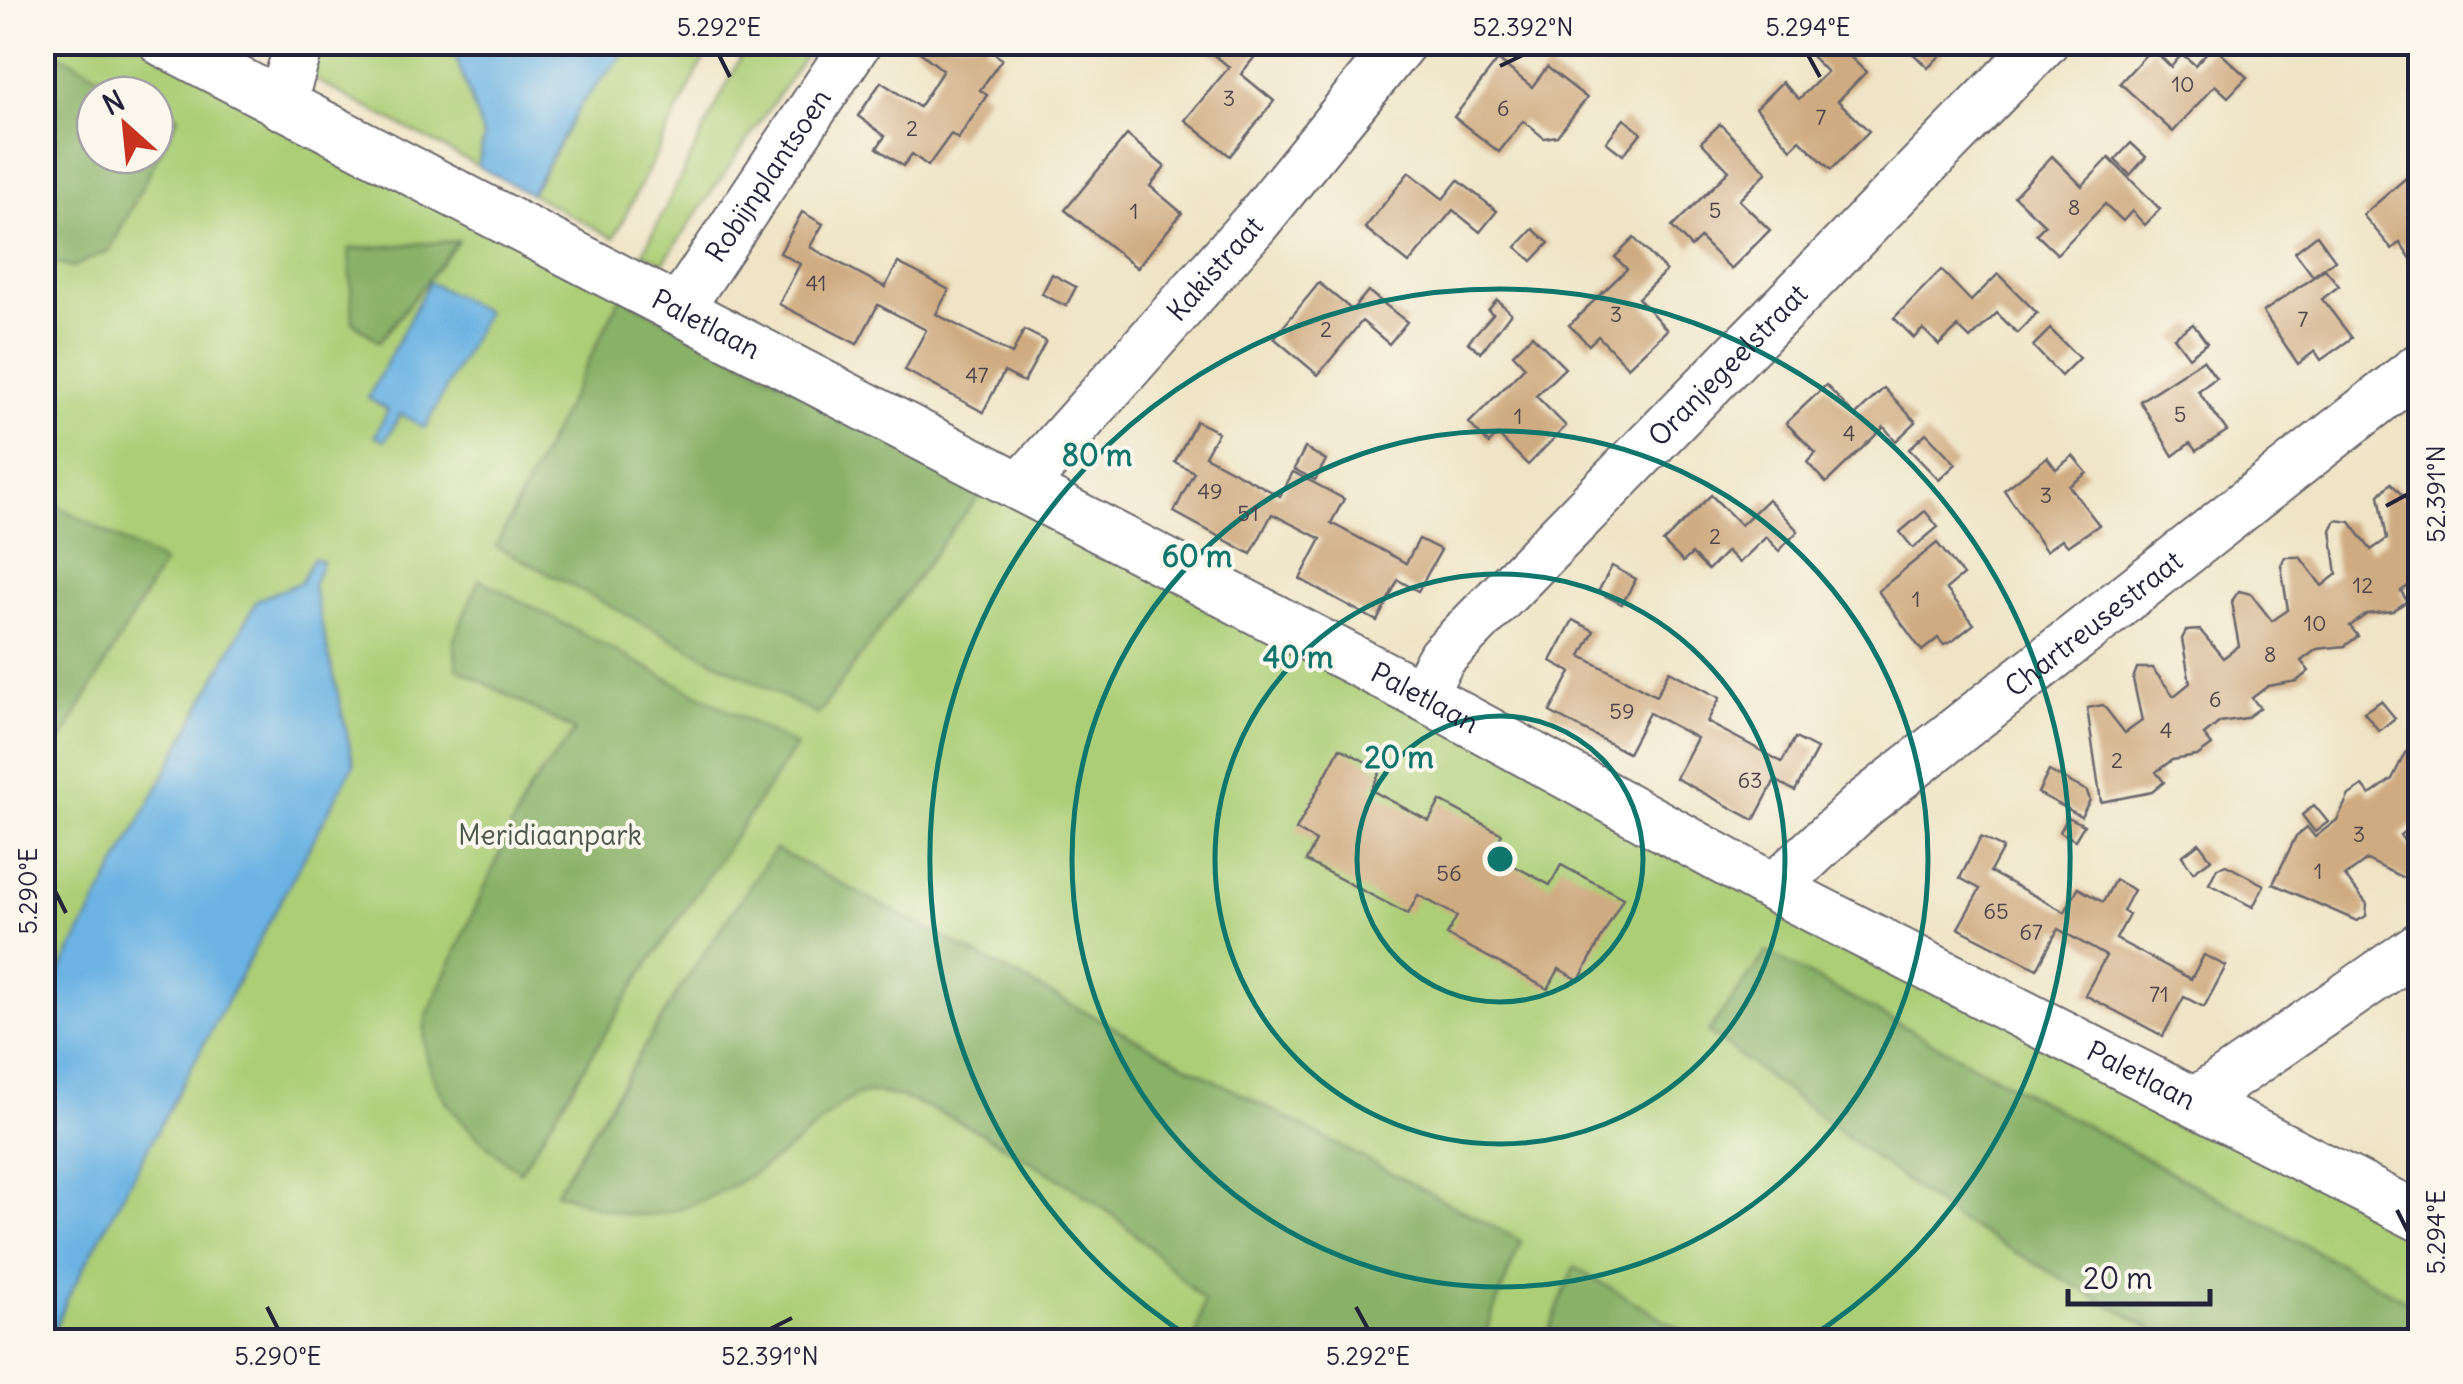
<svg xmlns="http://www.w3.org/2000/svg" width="2463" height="1384" font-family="Delius,sans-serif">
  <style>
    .green { fill: #acce76; stroke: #677858; stroke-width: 2.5; fill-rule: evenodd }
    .forest { fill: #89b167; stroke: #566a51; stroke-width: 2.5 }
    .water { fill: #6cb3e3; stroke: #476a8f; stroke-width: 2.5 }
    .building { fill: #cfab81 }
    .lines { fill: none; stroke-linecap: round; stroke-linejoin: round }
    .street-casing { stroke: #6a666c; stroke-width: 52 }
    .street { stroke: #fff; stroke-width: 48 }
    .ticks { fill: none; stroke: #22223b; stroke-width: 4 }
    .ring { fill: none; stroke: #0f766e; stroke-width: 5 }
    .labels { text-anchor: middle; stroke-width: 8; stroke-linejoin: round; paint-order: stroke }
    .number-label { font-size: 22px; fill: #4d444c }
    .street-label { font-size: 28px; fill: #22223b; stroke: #fbf7ec }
    .park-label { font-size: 28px; fill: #4b564d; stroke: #fbf7ec }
    .centre { fill: #0f766e; stroke: #fbf7ec; stroke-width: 5 }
    .ring-label { font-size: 30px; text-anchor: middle; font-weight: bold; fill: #0f766e; stroke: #fbf7ec; stroke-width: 8; stroke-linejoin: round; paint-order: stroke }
    .neatline { fill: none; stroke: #22223b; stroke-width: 4 }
    .ticks-label { font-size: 25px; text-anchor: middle; fill: #22223b }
  </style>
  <rect width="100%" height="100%" fill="#fbf7ec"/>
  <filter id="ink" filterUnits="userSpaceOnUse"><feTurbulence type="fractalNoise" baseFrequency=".01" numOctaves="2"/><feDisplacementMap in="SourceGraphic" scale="20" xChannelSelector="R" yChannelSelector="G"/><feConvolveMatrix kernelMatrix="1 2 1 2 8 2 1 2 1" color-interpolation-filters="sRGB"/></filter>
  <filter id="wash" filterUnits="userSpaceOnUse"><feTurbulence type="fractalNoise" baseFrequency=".0048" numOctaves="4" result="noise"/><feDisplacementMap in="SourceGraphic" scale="40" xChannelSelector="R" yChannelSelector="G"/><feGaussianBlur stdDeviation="2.25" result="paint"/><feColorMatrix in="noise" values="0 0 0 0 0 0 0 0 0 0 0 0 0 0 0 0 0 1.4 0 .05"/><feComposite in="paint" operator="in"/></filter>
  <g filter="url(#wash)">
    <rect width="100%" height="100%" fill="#efe4c6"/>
    <g class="green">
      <polygon points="748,42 814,43 663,263 643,253"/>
      <path d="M 43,43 L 140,43 L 2420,1221 L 2420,1341 L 43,1341 ZM 95,95 L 155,95 L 155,155 L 95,155 Z"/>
      <polygon points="317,43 451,43 484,137 478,166 306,75"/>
      <polygon points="633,43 712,43 614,238 531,194 582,103"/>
    </g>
    <g class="forest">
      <polygon points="43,46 137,95 95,95 95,155 155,155 155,104 178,116 110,250 73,267 43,261"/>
      <polygon points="458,241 379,342 353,322 349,249"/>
      <polygon points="621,296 986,489 952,529 818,715 496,546"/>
      <polygon points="43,498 163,563 43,773"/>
      <path d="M 479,579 L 796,746 L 643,972 L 520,1172 C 470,1134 415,1086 426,1018 L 528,791 L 575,731 L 457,668 L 454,640 Z"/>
      <path d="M 775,849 L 1521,1241 L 1482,1341 L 1195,1341 L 1204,1301 C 1177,1275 1150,1246 1121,1222 C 1078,1187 920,1087 867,1093 C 846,1095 827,1118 811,1131 C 769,1167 693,1217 636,1215 C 609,1214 582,1201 556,1192 L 677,993 Z"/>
      <polygon points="1767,952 2420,1308 2420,1341 2173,1341 1953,1217 1708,1032"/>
      <polygon points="1574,1267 1701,1341 1545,1341"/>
    </g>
    <g class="water">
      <polygon points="451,43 451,42 633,43 582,103 530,194 478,166 484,137"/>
      <polygon points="429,282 486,312 425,428 401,414 385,441 375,436 388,410 368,398"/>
      <polygon points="313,558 322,561 313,586 354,764 68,1297 50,1341 43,1341 43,1004 257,600 301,582"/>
    </g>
    <g id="blocks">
      <g class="building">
        <polygon points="907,42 988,42 985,47 1002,59 980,90 987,95 958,139 951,134 928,166 912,154 903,166 877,148 885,136 858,116 881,82 919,107 931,89 943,70"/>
        <polygon points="1199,42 1242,42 1257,54 1241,74 1274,101 1230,156 1185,120 1229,67"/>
        <polygon points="1820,42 1835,42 1866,72 1838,101 1869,131 1831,170 1800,140 1791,149 1756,108 1782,82 1799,99 1827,72 1809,54"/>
        <polygon points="1901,42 1953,42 1928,68"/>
        <polygon points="2213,46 2247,77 2228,97 2215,85 2173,132 2120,83 2152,48 2171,67 2182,54 2195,65"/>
        <polygon points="1498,60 1532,87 1547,67 1587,98 1557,136 1544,138 1523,121 1499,152 1454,117"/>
        <polygon points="1624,119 1641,133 1623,155 1606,142"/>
        <polygon points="1720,124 1767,172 1739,200 1770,230 1731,269 1700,238 1691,247 1672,227 1729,171 1701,142"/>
        <polygon points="1127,135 1165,167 1150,186 1182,213 1137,268 1065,210"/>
        <polygon points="2131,143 2146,157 2130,175 2115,160"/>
        <polygon points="2052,156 2082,186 2109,158 2160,209 2145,225 2132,211 2123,221 2105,204 2057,254 2036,234 2045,225 2014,196"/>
        <polygon points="2414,171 2420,178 2420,273 2400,242 2392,249 2363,215"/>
        <polygon points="1409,172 1443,199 1458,180 1497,211 1480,232 1453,210 1409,263 1365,228"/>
        <polygon points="802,212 823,224 810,247 885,287 898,263 924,276 949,290 936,314 1012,354 1024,330 1046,341 1024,382 1004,372 983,412 905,370 926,330 878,305 857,344 779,304 800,264 780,253"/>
        <polygon points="1533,229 1549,243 1532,261 1516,247"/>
        <polygon points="2317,235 2335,260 2313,276 2295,252"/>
        <polygon points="1634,238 1666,271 1638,298 1667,330 1628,367 1598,336 1589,345 1569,325 1627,269 1615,257"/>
        <polygon points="2325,269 2339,286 2322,299 2352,338 2321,360 2315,351 2298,364 2263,312"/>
        <polygon points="1941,270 1971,301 1998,274 2037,313 2017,333 1997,313 1970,339 1958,327 1939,345 1923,329 1914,338 1894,318"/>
        <polygon points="1052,274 1076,287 1066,306 1042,294"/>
        <polygon points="1319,283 1352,310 1368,291 1407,322 1389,344 1362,321 1318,375 1274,338"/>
        <polygon points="1497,300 1511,313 1481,352 1468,342 1493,314 1488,310"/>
        <polygon points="2193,324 2207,343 2189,357 2174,337"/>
        <polygon points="2050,329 2079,358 2061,376 2033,346"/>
        <polygon points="1532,335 1565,368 1536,396 1566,426 1528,465 1498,435 1489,444 1469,423 1525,367 1513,354"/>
        <polygon points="2203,360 2216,378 2198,391 2227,431 2196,451 2190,443 2173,456 2140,401"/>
        <polygon points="1826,385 1855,416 1884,388 1916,422 1896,441 1884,427 1826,483 1807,462 1816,453 1786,423"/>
        <polygon points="1196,421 1218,432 1205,456 1280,496 1293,472 1318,485 1344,499 1331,523 1406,563 1419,539 1441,550 1418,591 1398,580 1377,621 1300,579 1321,539 1272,514 1251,554 1174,512 1194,472 1175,462"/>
        <polygon points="1926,433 1956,464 1939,480 1909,449"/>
        <polygon points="1305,448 1326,460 1315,480 1294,469"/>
        <polygon points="2073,456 2087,473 2069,486 2099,525 2068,546 2062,539 2046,551 2004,490 2047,457 2056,469"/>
        <polygon points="2391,483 2420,515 2420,577 2401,591 2407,601 2393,611 2367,614 2350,626 2358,636 2345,646 2317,649 2301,661 2309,671 2297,681 2268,686 2252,698 2260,708 2246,718 2220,722 2204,735 2212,745 2197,756 2172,760 2156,772 2164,782 2152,792 2101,802 2087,708 2103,705 2125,733 2142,721 2133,679 2137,668 2152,668 2174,696 2190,683 2182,639 2186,631 2200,630 2223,658 2239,646 2231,602 2239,591 2251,594 2272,621 2288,610 2281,565 2285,557 2300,557 2322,586 2337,574 2331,530 2336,520 2350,522 2371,550 2387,539 2379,495"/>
        <polygon points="1711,495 1741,525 1768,499 1798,531 1779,551 1766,537 1739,563 1727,551 1708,570 1692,554 1683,562 1663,542"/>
        <polygon points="1925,511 1938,527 1913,548 1900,532"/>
        <polygon points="1937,543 1963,575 1946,589 1974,624 1954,640 1944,645 1938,638 1922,651 1878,591"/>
        <polygon points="1612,566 1636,579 1622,604 1598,592"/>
        <polygon points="1573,620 1594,631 1581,656 1656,696 1669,671 1720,698 1707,722 1745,742 1782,762 1795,738 1817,749 1795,791 1775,780 1754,820 1676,778 1697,738 1649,713 1628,753 1550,712 1571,672 1551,661"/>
        <polygon points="2381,701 2395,718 2379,731 2364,712"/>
        <polygon points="2418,744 2420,819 2400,835 2420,863 2419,876 2406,879 2367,860 2345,876 2367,904 2366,916 2357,921 2273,884 2296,836 2307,827 2315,837 2337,820 2349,795 2363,786 2370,795 2392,779 2405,753"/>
        <polygon points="1340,748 1381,770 1371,790 1429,821 1440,801 1502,834 1492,854 1550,885 1561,865 1623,898 1579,980 1559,969 1548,989 1447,935 1457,916 1418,895 1408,914 1306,861 1316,841 1296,830"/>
        <polygon points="2049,771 2087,791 2090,800 2081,816 2038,793"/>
        <polygon points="2314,805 2328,822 2315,832 2302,815"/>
        <polygon points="2068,817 2084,825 2075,840 2060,832"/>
        <polygon points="1981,837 2003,848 1990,872 2065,912 2078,888 2103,902 2115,880 2134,890 2123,911 2129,915 2116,939 2191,979 2204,955 2226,966 2204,1007 2184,997 2163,1036 2085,995 2106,956 2058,929 2037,969 1958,928 1980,889 1960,878"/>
        <polygon points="2199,843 2211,859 2193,872 2182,856"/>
        <polygon points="2226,865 2264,885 2253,907 2209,884 2217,868"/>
      </g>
    </g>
  </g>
  <g filter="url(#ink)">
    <use href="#blocks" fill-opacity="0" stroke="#6a666c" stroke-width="2.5"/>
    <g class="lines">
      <defs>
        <g id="street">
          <path id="s1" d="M 163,42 L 1421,695 L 1774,888 L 2420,1217"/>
          <polyline points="281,105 300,42"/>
          <path id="s2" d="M 678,310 L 857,42"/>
          <path id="s3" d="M 1021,487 L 1256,222 L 1402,42"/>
          <path id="s4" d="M 1421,695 L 1442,657 L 2044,42"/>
          <path id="s5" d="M 1774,888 L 1864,804 L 2420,367"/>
          <polyline points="2195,1102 2420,946"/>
        </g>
      </defs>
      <use href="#street" class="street-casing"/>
      <use href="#street" class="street"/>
    </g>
  </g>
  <path class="ticks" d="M 719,55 L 730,77M 1808,55 L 1820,77M 1500,66 L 1523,55M 2386,506 L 2408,494M 55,891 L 66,913M 2397,1210 L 2408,1232M 267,1307 L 278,1329M 1356,1307 L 1368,1329M 770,1329 L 792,1318"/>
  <g class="ring">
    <circle cx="1500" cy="859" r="143"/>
    <circle cx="1500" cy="859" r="285"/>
    <circle cx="1500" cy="859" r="428"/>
    <path d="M1194 1340A570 570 0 1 1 1806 1340"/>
  </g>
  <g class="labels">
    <g class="number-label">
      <text x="2183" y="92">10</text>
      <text x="1229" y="106">3</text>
      <text x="1503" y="116">6</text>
      <text x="1821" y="125">7</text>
      <text x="912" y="136">2</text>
      <text x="2074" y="215">8</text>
      <text x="1715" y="218">5</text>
      <text x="1134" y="219">1</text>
      <text x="816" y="291">41</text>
      <text x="1616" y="322">3</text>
      <text x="2303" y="327">7</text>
      <text x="1326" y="337">2</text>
      <text x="977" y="383">47</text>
      <text x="2180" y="422">5</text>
      <text x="1518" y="424">1</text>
      <text x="1849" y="441">4</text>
      <text x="1210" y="499">49</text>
      <text x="2046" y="503">3</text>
      <text x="1248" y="521">51</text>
      <text x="1715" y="544">2</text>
      <text x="2363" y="593">12</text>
      <text x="1916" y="607">1</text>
      <text x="2315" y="631">10</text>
      <text x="2270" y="662">8</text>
      <text x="2215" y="707">6</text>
      <text x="1622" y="719">59</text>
      <text x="2166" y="738">4</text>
      <text x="2117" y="768">2</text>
      <text x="1750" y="788">63</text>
      <text x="2359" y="842">3</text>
      <text x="2318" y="879">1</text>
      <text x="1449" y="881">56</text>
      <text x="1996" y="919">65</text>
      <text x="2031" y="940">67</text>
      <text x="2159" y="1002">71</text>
    </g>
    <g class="street-label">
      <text dy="10" stroke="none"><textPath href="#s2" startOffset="162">Robijnplantsoen</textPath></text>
      <text dy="10" stroke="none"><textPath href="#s3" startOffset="292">Kakistraat</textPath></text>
      <text dy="10" stroke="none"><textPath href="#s1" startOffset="612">Paletlaan</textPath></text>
      <text dy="10" stroke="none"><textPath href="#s4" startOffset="452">Oranjegeelstraat</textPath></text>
      <text dy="10" stroke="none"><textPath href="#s5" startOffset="415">Chartreusestraat</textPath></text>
      <text dy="10" stroke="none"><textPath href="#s1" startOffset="1422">Paletlaan</textPath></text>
      <text dy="10" stroke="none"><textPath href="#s1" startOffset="2232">Paletlaan</textPath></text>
    </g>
    <g class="park-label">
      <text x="550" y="845">Meridiaanpark</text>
    </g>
  </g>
  <circle cx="1500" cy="859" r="15" class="centre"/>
  <g class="ring-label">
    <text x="1097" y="466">80 m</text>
    <text x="1197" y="567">60 m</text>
    <text x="1298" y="668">40 m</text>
    <text x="1399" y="768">20 m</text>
  </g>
  <rect width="2463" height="1384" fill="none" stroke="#fbf7ec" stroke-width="110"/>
  <g transform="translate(125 125) rotate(333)"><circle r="48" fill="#fbf7ec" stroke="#a4a2a5" stroke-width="2.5"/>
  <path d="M0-8L18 38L0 25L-18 38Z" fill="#c8321e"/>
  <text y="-15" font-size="28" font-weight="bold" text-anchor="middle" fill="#22223b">N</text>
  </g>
  <path d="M2068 1289v15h142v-15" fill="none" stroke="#22223b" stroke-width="5"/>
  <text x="2083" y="1289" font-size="30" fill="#22223b" stroke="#fbf7ec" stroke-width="8" paint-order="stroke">20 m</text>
  <rect x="55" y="55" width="2353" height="1274" class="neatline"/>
  <g class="ticks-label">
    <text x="719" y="36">5.292°E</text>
    <text x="1523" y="36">52.392°N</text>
    <text x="1808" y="36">5.294°E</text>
    <text transform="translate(2436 494) rotate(-90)" y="9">52.391°N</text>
    <text transform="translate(28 891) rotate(-90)" y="9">5.290°E</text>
    <text transform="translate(2436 1232) rotate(-90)" y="9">5.294°E</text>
    <text x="278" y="1365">5.290°E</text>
    <text x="770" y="1365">52.391°N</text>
    <text x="1368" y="1365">5.292°E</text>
  </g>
</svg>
